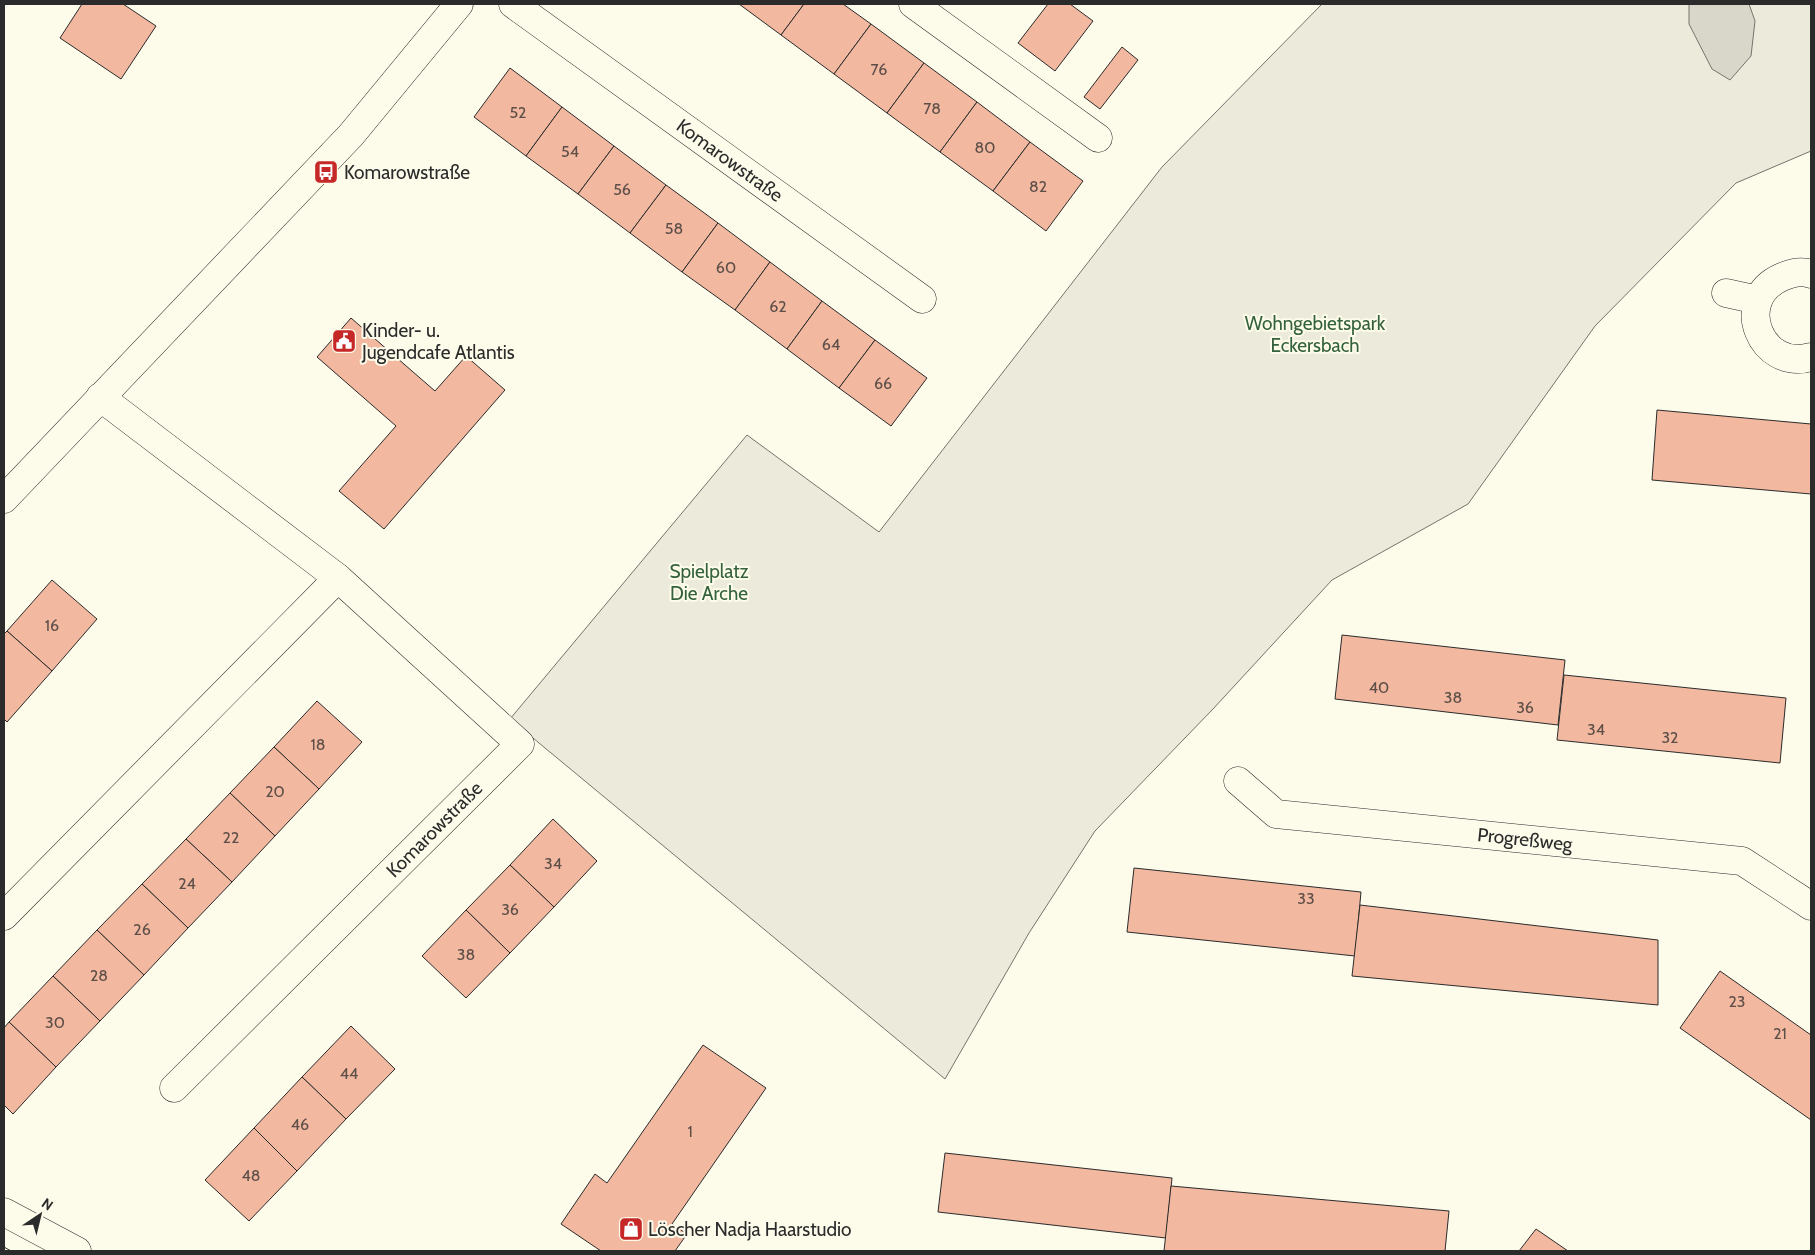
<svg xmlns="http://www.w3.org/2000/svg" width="1815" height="1255" font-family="Cabin,sans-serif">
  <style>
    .green { fill: #ecebdb; stroke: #74746e }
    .water { fill: #d8d7c9; stroke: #74746e }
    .building { fill: #f2b8a0; stroke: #2b2b2b }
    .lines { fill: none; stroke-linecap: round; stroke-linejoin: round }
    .minor-casing { stroke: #2b2b2b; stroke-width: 29 }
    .minor { stroke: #fdfbea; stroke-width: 28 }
    .tram { stroke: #2b2b2b; stroke-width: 1 }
    .labels { text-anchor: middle; stroke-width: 4; stroke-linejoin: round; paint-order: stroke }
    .number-label { font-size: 16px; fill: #5d4e48 }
    .street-label { font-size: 19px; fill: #2b2b2b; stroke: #fdfbea }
    .poi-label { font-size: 19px; fill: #2b2b2b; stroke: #fdfbea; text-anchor: start }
    .park-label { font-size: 19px; fill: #34623c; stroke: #fdfbea }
  </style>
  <rect width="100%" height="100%" fill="#fdfbea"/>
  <polygon class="green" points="1322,4 1811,4 1811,151 1736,183 1595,326 1468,504 1332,580 1213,709 1095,831 1029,933 945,1079 510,719 747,435 879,532 1162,167"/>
  <polygon class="water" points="1689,4 1749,4 1755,21 1751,56 1730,80 1712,69 1689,24"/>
  <g class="building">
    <polygon points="82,4 123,4 156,26 121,79 60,38"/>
    <polygon points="739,4 804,4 781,35"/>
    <polygon points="804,4 843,4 871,24 834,74 781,35"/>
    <polygon points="1048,4 1070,4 1093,21 1055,71 1018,43"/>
    <polygon points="871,24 924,63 887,113 834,74"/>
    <polygon points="1122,47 1138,60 1100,109 1084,97"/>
    <polygon points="924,63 977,102 940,152 887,113"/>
    <polygon points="510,68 562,107 526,156 474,117"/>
    <polygon points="977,102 1030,142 993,191 940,152"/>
    <polygon points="562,107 614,146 578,194 526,156"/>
    <polygon points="1030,142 1083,181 1046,231 993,191"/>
    <polygon points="614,146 666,185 630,233 578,194"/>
    <polygon points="666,185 718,223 682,272 630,233"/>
    <polygon points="718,223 770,262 735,310 682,272"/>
    <polygon points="770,262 822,301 787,349 735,310"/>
    <polygon points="822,301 875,340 839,388 787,349"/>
    <polygon points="351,318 435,391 466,356 505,390 384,529 339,491 396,426 317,357"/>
    <polygon points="875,340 927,378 891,426 839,388"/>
    <polygon points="1657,410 1811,424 1811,494 1652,480"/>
    <polygon points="52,580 97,619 52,671 7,631"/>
    <polygon points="7,631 52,671 7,722 4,719 4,634"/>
    <polygon points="1342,635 1565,660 1558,725 1335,699"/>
    <polygon points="1564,675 1786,698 1780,763 1557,740"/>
    <polygon points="317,701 362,742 319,789 274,747"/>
    <polygon points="274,747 319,789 275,836 230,793"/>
    <polygon points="230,793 275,836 232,882 186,839"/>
    <polygon points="553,819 597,861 554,907 510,865"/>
    <polygon points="186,839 232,882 188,928 142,884"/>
    <polygon points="510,865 554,907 510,953 466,910"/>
    <polygon points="1134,868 1361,892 1355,956 1127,932"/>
    <polygon points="142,884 188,928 144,975 97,930"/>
    <polygon points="1360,905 1658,940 1658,1005 1352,976"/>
    <polygon points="466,910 510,953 466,998 422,956"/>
    <polygon points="97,930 144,975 100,1021 53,976"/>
    <polygon points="1720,971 1811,1035 1811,1120 1680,1028"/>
    <polygon points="53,976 100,1021 56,1067 9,1022"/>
    <polygon points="9,1022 56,1067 13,1114 4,1105 4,1028"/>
    <polygon points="351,1026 395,1069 346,1119 302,1077"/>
    <polygon points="703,1045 766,1088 672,1224 687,1234 675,1251 601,1251 561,1224 595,1174 607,1183"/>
    <polygon points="302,1077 346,1119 297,1171 254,1128"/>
    <polygon points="254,1128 297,1171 249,1221 205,1180"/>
    <polygon points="945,1153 1172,1178 1166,1238 938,1212"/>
    <polygon points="1171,1186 1449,1211 1445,1251 1164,1251"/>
    <polygon points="1536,1229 1568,1251 1519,1251"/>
  </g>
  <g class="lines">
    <defs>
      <g id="minor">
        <polyline points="513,4 922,299"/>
        <polyline points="913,4 1098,138"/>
        <path d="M 1811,274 C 1801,270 1791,273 1782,277 C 1731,299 1761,372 1811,357"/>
        <polyline points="1726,293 1758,300"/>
        <polyline points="100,397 338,578 520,744 174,1088"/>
        <polyline points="4,499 351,135 459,4"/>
        <polyline points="1238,781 1276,814 1742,861 1811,906"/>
        <polyline points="4,916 338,578"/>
        <polyline points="4,1212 77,1251"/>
      </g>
    </defs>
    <use href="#minor" class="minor-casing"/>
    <use href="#minor" class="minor"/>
    <polyline class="tram" points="4,1247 11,1251"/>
  </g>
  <defs>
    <symbol id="bus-square" viewBox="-11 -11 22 22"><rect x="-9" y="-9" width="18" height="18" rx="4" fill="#c62828" stroke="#fdfbea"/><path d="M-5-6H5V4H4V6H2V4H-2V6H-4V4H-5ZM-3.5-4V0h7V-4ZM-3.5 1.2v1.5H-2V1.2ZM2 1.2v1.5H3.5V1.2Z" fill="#fff"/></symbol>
    <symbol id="civic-square" viewBox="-11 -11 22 22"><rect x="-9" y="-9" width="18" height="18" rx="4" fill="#c62828" stroke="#fdfbea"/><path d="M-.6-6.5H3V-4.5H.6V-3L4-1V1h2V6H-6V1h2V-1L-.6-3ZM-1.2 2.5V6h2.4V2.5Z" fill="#fff"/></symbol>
    <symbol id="shop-square" viewBox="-11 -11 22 22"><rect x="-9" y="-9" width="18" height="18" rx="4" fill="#c62828" stroke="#fdfbea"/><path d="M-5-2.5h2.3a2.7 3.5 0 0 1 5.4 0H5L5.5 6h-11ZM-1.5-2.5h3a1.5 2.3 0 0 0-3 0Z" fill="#fff"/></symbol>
  </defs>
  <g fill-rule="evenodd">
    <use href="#bus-square" x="312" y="158" width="28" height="28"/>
    <use href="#civic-square" x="330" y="327" width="28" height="28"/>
    <use href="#shop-square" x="617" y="1215" width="28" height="28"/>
  </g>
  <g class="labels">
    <g class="number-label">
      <text x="879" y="75">76</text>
      <text x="932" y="114">78</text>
      <text x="518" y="118">52</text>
      <text x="985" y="153">80</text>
      <text x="570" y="157">54</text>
      <text x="1038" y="192">82</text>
      <text x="622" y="195">56</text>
      <text x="674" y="234">58</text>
      <text x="726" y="273">60</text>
      <text x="778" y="312">62</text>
      <text x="831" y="350">64</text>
      <text x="883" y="389">66</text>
      <text x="52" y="631">16</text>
      <text x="1379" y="693">40</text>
      <text x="1453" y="703">38</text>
      <text x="1525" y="713">36</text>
      <text x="1596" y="735">34</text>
      <text x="1670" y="743">32</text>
      <text x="318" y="750">18</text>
      <text x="275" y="797">20</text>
      <text x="231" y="843">22</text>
      <text x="553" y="869">34</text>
      <text x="187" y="889">24</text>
      <text x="1306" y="904">33</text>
      <text x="510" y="915">36</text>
      <text x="142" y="935">26</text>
      <text x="466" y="960">38</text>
      <text x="99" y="981">28</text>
      <text x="1737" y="1007">23</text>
      <text x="55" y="1028">30</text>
      <text x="1780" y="1039">21</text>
      <text x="349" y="1079">44</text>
      <text x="300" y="1130">46</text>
      <text x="690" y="1137">1</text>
      <text x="251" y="1181">48</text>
    </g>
    <g class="street-label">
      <text transform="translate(730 160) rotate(36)" y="7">Komarowstraße</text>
      <text transform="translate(434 829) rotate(-45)" y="7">Komarowstraße</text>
      <text transform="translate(1525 839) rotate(6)" y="7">Progreßweg</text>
    </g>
    <g class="poi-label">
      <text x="344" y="179">Komarowstraße</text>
      <text x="362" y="337">Kinder- u.<tspan x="362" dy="22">Jugendcafe Atlantis</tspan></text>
      <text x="648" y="1236">Löscher Nadja Haarstudio</text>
    </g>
    <g class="park-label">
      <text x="1315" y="330">Wohngebietspark<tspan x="1315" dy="22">Eckersbach</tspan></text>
      <text x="709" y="578">Spielplatz<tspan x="709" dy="22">Die Arche</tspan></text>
    </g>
  </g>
  <rect width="1815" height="1255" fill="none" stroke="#2b2b2b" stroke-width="10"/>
  <g transform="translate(40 1215) rotate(35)" stroke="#fdfbea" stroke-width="4" paint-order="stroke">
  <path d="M0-4L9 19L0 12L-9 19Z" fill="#2b2b2b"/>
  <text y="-8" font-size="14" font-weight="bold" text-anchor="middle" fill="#2b2b2b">N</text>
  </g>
</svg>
